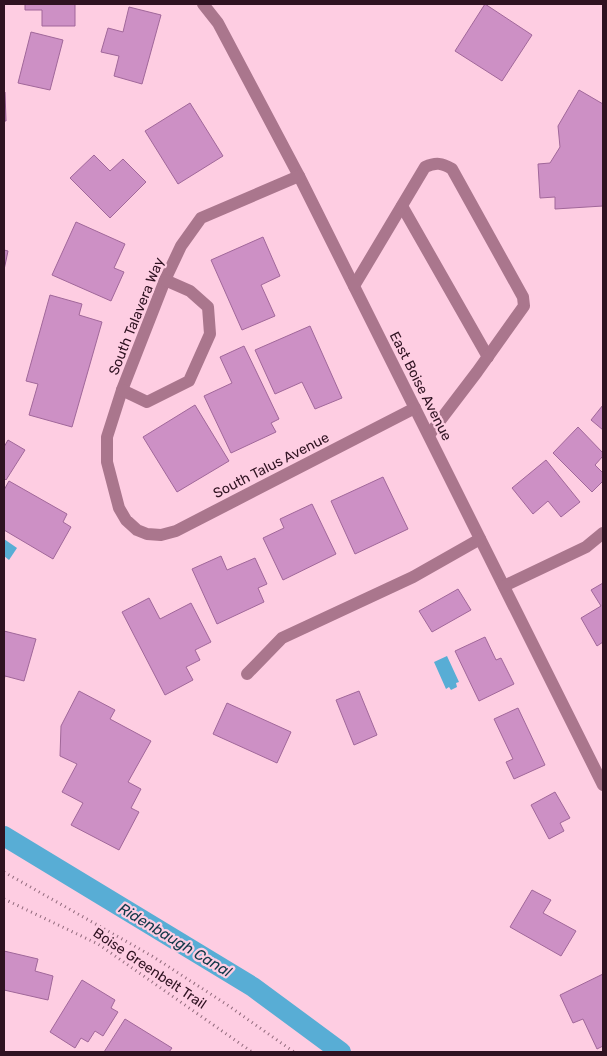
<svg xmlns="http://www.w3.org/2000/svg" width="607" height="1056" font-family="Rubik,sans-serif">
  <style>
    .water { fill: #58add5 }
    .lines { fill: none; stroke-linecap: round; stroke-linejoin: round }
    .canal { stroke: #58add5; stroke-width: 20 }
    .building { fill: #cd90c5; stroke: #a1679a }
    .path { stroke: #916a7c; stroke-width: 3; stroke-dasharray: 1 4; stroke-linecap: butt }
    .minor { stroke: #aa768d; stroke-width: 12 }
    .labels { text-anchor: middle; stroke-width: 4.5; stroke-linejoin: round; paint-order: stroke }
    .street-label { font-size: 14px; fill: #2f1221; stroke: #fecde2 }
    .water-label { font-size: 15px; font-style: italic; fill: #113849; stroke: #fecde2 }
  </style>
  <rect width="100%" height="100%" fill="#fecde2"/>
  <g class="water">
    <polygon points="4,539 17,548 9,560 4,556"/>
    <polygon points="447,656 459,682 456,683 457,687 451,690 449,687 446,689 434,662"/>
  </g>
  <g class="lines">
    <polyline class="canal" points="4,836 253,987 341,1052"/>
  </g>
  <g class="building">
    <polygon points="25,4 75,4 75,26 42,26 42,10 25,10"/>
    <polygon points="485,4 532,35 502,81 455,51"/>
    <polygon points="129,7 161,15 142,84 114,76 119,56 101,52 108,28 123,32"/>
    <polygon points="31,32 63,40 50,90 18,83"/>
    <polygon points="579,90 603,104 603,206 555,209 555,197 540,198 538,164 550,163 560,147 558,126"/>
    <polygon points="4,92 5,92 6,121 4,121"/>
    <polygon points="190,103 223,156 178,184 145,131"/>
    <polygon points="94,155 110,171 123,159 146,182 110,218 70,178"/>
    <polygon points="76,222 125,244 114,268 124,272 111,301 52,275"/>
    <polygon points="263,237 280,276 261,285 275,316 242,330 211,260"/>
    <polygon points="4,250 8,251 4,270"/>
    <polygon points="50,295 82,304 79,315 102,322 72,427 29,415 38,384 26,381"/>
    <polygon points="310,326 342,398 315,409 302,382 275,394 255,350"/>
    <polygon points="244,346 279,419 271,423 276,432 231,453 204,396 232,383 220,357"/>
    <polygon points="195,405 229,461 177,492 143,437"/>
    <polygon points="603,405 603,430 591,420"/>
    <polygon points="578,427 603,453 603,456 595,465 603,473 603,481 592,492 553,453"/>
    <polygon points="8,440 25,450 6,480 4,478 4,447"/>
    <polygon points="546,460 580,502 561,517 548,501 533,514 512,488"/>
    <polygon points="383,477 408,529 355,554 331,501"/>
    <polygon points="9,481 67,514 63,522 71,527 53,559 4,530 4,490"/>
    <polygon points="312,504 336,554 283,580 263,538 284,528 280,519"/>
    <polygon points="221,556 227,570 255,558 267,584 258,588 264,602 217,624 192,569"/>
    <polygon points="603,583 603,642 597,646 581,618 601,606 591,590"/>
    <polygon points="458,589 471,610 432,632 419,611"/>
    <polygon points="149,598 160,619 191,603 211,642 195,650 200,660 186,667 193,680 165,695 122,612"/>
    <polygon points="4,631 36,639 24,681 5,676 4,680"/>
    <polygon points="485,637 496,660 501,658 514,684 479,701 455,651"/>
    <polygon points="79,691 115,710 110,719 151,741 128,782 141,789 131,808 139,812 119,850 71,825 83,803 62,792 77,764 60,756 61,726"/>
    <polygon points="359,691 377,735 354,745 336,700"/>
    <polygon points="227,703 291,732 277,763 213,734"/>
    <polygon points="518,708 545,765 514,779 506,762 513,759 494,719"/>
    <polygon points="555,792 570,818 560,823 564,831 549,839 531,805"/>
    <polygon points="532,890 551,900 543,913 576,931 561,956 510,927"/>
    <polygon points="4,951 38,959 35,971 53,976 48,1000 4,990"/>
    <polygon points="603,974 603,1046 597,1049 583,1019 573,1023 560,995"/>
    <polygon points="82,980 115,1000 111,1008 118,1012 103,1036 95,1031 88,1042 81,1038 75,1048 50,1032"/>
    <polygon points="125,1019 172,1048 169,1052 104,1052"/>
  </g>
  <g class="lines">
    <g class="path">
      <polyline points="4,872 152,956 226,1004 294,1052"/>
      <polyline points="4,899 98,944 252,1052"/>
    </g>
    <g class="minor">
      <polyline points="203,4 218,23 299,176 603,785"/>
      <polyline points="299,176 201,218 181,246 165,280 122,390 107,437 107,462 119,508 126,520 137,530 147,534 161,535 176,531 415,408"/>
      <polyline points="402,206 488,357"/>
      <path d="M 354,286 L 425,167 C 436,162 442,163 452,169 L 523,297 L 524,306 L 477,372 L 429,435"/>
      <polyline points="122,390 147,402 189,381 210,334 208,307 190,291 165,280"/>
      <polyline points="504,586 586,547 603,533"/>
      <polyline points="247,674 282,638 413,577 480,539"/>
    </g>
  </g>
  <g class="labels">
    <g class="street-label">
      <text transform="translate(136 316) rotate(-68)" y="5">South Talavera Way</text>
      <text transform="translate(421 386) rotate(63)" y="5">East Boise Avenue</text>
      <text transform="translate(271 465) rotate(-27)" y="5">South Talus Avenue</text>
      <text transform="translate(150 968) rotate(34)" y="5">Boise Greenbelt Trail</text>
    </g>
    <g class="water-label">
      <text transform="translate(175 940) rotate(31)" y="5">Ridenbaugh Canal</text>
    </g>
  </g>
  <rect width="607" height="1056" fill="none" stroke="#2f1221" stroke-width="10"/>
</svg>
